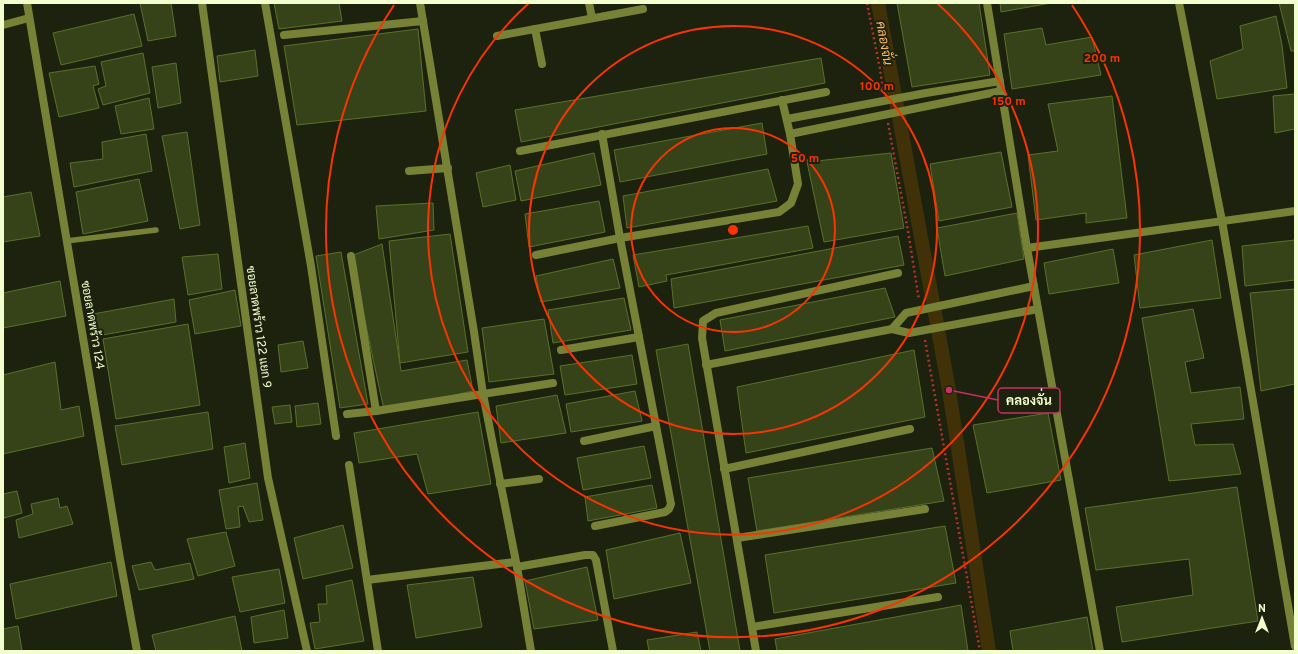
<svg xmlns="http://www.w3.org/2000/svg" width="1298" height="654" font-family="Overpass,Sarabun,sans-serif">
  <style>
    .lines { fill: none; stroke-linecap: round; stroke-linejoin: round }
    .canal { stroke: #403109; stroke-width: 14 }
    .building { fill: #364319; stroke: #5b702a }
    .path { stroke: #b5332c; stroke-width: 2.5; stroke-dasharray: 2 3; stroke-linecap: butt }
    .lane { stroke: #778237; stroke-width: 5.5 }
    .street { stroke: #778237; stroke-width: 8 }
    .ring { fill: none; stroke: #f93400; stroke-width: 2 }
    .labels { text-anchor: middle; stroke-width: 4; stroke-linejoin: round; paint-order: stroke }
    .street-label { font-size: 12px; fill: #f4ffce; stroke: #1c220d }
    .water-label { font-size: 13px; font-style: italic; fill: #ffb95c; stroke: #1c220d }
    .centre { fill: #f93400; stroke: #1c220d; stroke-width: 2 }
    .ring-label { font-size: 12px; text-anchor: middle; font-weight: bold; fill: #f93400; stroke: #1c220d; stroke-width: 4; stroke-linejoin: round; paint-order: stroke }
    .leader { fill: none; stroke: #c72f66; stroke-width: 1.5 }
    .callout-dot { fill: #c72f66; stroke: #1c220d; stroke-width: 1.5 }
    .callout { fill: #1c220d; stroke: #c72f66; stroke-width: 1.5 }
    .callout-label { font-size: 13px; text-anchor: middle; font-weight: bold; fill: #f4ffce }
  </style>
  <rect width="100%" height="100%" fill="#1c220d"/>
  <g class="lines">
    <polyline class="canal" points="878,3 949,390 989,651"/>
  </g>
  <g class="building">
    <polygon points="140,3 171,3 176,36 148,41"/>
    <polygon points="274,3 339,3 342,21 279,29"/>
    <polygon points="897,3 979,3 990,75 912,87"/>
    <polygon points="1000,3 1051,3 1001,12"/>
    <polygon points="1279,3 1295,3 1295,51 1291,51"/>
    <polygon points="134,14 142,46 61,65 53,33"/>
    <polygon points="1276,16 1282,45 1287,88 1217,99 1210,61 1243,49 1240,26"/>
    <polygon points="1042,28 1046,45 1092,37 1101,75 1012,89 1004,34"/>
    <polygon points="418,29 426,111 297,125 284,46"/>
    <polygon points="255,50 258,76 220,82 217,56"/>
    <polygon points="143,53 150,93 103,105 98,89 106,86 101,62"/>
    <polygon points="821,58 825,83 521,142 515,110"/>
    <polygon points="176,63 181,103 158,108 152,67"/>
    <polygon points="95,66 99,84 93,86 99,108 59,117 49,73"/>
    <polygon points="1295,94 1295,129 1275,133 1273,96"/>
    <polygon points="1112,96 1127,218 1086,223 1086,213 1036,220 1028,155 1058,151 1048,104"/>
    <polygon points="149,98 154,129 121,134 115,106"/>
    <polygon points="762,123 767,154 620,182 614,150"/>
    <polygon points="187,132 200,225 180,229 162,136"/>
    <polygon points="146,134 152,171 74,187 70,163 103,159 102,142"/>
    <polygon points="1001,152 1012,207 939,221 930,164"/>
    <polygon points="594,153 601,185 521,201 515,171"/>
    <polygon points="891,153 904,228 824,242 807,162"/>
    <polygon points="510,165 516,200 483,207 476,173"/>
    <polygon points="768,169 777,201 627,228 623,196"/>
    <polygon points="139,179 148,221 83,234 76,192"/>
    <polygon points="31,192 40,236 3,242 3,197"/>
    <polygon points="599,201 605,232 529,247 525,214"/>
    <polygon points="433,203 434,230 379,239 376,206"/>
    <polygon points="1017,213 1024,259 945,276 937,228"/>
    <polygon points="808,226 813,248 666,275 667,281 639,287 633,255"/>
    <polygon points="450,234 468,352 400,363 389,241"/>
    <polygon points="898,236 904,265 674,308 671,279"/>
    <polygon points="1212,240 1221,298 1140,308 1134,255"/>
    <polygon points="1295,240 1295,280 1245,286 1242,246"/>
    <polygon points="382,244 401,371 467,360 473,391 384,410 351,256"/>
    <polygon points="1113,249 1119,283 1049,294 1044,263"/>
    <polygon points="341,252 368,404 340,408 316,256"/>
    <polygon points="218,254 222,289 188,295 182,257"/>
    <polygon points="613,259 620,288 541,302 536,276"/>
    <polygon points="60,281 66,316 3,328 3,293"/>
    <polygon points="885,288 895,317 725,351 720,320"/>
    <polygon points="1295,289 1295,389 1295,384 1261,391 1250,293"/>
    <polygon points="235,290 241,326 195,334 189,300"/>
    <polygon points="624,298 631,330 553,343 548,310"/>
    <polygon points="174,299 176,322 97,336 93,314"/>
    <polygon points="1193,309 1204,358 1185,362 1191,393 1240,387 1244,419 1191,424 1195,445 1233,444 1241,474 1169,481 1142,318"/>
    <polygon points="544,319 554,374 489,382 482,328"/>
    <polygon points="188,324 200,405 116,419 103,339"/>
    <polygon points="303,341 308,368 281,372 278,345"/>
    <polygon points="688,344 740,651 710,651 656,350"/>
    <polygon points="914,350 925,417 746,453 737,387"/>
    <polygon points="632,355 637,384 565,395 560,366"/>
    <polygon points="55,362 61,410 79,406 84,436 3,454 3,375"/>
    <polygon points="635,391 642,421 571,432 566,404"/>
    <polygon points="557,395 566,433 501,443 496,406"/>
    <polygon points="318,403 321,424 297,427 295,406"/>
    <polygon points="290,405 292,422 275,424 272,407"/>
    <polygon points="208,412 213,449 122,465 115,426"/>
    <polygon points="478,412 491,484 428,494 417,454 359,463 354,433"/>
    <polygon points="1048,413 1061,480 987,493 973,425"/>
    <polygon points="245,443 250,478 229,483 224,447"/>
    <polygon points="644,446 651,478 583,490 577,458"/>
    <polygon points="932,448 944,501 757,531 748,478"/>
    <polygon points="257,483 263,520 249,522 243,506 238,507 240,527 226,529 219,490"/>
    <polygon points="652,485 657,508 588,521 585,497"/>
    <polygon points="1237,487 1258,621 1122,642 1116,607 1193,595 1189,559 1096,570 1085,508"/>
    <polygon points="17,491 22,513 4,518 3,512 3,494"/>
    <polygon points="58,498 60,508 67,506 73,524 19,538 16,520 33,514 31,504"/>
    <polygon points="343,525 353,568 303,579 294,538"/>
    <polygon points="945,526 956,583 774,613 765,555"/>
    <polygon points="226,532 235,566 198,576 187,539"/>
    <polygon points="680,533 691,583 614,599 606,550"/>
    <polygon points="111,562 117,596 16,619 10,584"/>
    <polygon points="151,562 155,570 190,563 194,579 139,590 132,566"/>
    <polygon points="587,567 598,620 534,629 525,581"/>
    <polygon points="279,569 285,603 240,612 232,577"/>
    <polygon points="473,577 482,627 416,638 407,585"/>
    <polygon points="352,580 364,641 315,649 310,623 320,622 318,604 327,604 326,586"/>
    <polygon points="961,605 968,651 777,651 775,639"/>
    <polygon points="284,610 288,638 254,643 251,617"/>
    <polygon points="235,616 242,651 156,651 152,635"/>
    <polygon points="1087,617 1093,651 1013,651 1010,631"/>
    <polygon points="18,626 22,651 3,651 3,629"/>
    <polygon points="697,632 701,651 649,651 647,640"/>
  </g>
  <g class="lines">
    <g class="path">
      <polyline points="867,3 880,69 883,91"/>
      <polyline points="888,123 908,231 919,300"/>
      <polyline points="925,340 980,651"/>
    </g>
    <polyline class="lane" points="66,241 156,230"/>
    <g class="street">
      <polyline points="27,3 120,559 137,651"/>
      <polyline points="202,3 268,478 307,651"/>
      <polyline points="265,3 311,266 336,436"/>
      <polyline points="420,3 474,332 483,394 517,567 531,651"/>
      <polyline points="589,3 592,18"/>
      <polyline points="987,3 1027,248 1100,651"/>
      <polyline points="1179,3 1222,221 1295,646"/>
      <polyline points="3,25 29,18"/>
      <polyline points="535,29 542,64"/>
      <polyline points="284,35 423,21"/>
      <polyline points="497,36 643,9"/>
      <polyline points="787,119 926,93 1000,81"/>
      <polyline points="790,134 1001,91"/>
      <polyline points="520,151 826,92"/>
      <polyline points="409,171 448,168"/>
      <polyline points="1027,248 1295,211"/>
      <polyline points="536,255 620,238 779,212 791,203 798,184 790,134 782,100"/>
      <polyline points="351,256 376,411 553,383"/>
      <polyline points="1034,286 906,313 892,329 909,333 1038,309"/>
      <polyline points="561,350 639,337"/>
      <polyline points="706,365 892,329"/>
      <polyline points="347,414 376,411"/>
      <polyline points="584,441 656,426"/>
      <polyline points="349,465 378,651"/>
      <polyline points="724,469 910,429"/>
      <polyline points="500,484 539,479"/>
      <polyline points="595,526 665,512 669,509 671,504 620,238 602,134"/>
      <polyline points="737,538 925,509"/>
      <polyline points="517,567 585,555 593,555 596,560 613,651"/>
      <polyline points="367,580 515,562"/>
      <polyline points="752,627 938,597"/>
      <polyline points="756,651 702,338 703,321 716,313 898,273"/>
    </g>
  </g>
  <g class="ring">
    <circle cx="733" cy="230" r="102"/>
    <circle cx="733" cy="230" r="204"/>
    <path d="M937 3A305 305 0 1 1 529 3"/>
    <path d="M1072 5A407 407 0 1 1 394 5"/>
  </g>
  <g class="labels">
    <g class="street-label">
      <text transform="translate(93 325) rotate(80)" y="4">ซอยลาดพร้าว 124</text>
      <text transform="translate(259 327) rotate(82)" y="4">ซอยลาดพร้าว 122 แยก 9</text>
    </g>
    <g class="water-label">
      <text transform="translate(885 43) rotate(80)" y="5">คลองจั่น</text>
    </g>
  </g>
  <circle cx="733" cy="230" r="6" class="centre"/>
  <g class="ring-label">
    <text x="1102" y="62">200 m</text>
    <text x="877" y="90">100 m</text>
    <text x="1009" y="105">150 m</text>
    <text x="805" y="162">50 m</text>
  </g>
  <path class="leader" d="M949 390L998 400"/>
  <circle class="callout-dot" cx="949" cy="390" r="4"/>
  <rect class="callout" x="998" y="388" width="62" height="25" rx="4"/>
  <g class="callout-label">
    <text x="1029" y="405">คลองจั่น</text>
  </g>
  <rect width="1298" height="654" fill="none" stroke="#f4ffce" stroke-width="8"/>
  <g transform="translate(1262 618)" stroke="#1c220d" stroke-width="3" paint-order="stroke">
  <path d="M0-3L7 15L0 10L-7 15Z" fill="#f4ffce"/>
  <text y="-6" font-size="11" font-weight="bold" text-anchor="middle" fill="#f4ffce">N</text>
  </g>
</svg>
